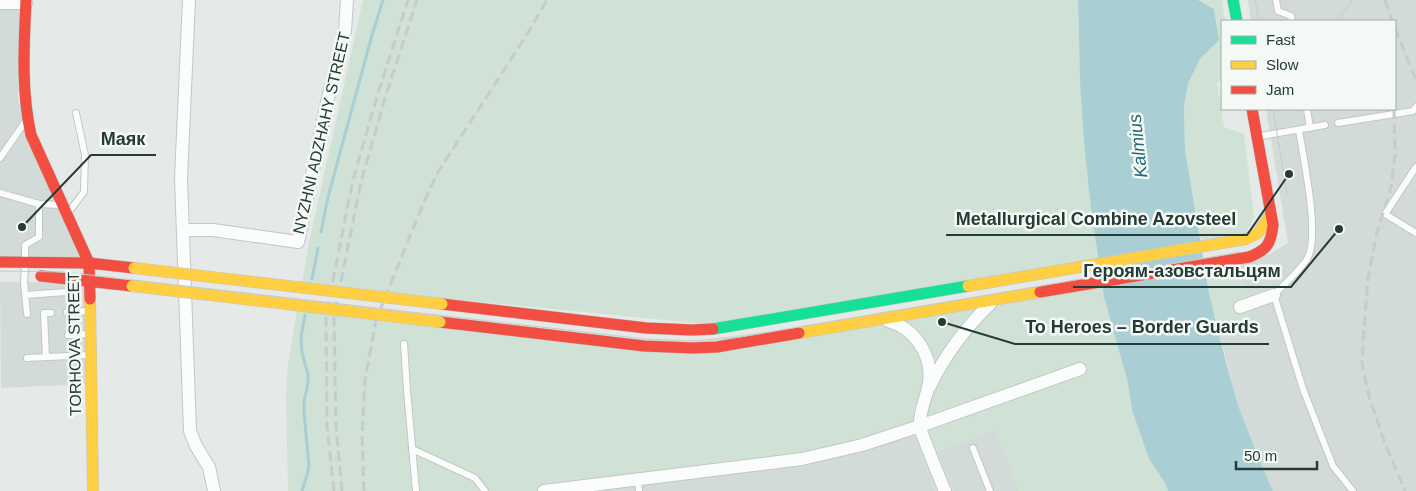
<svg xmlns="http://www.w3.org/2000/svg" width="1416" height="491" font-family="Helvetica,sans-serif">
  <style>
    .built { fill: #d3dbd8 }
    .green { fill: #d0e2d5 }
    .water { fill: #a9cfd5 }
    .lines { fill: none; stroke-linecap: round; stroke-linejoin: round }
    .stream { stroke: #a9cfd5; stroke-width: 3 }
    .lane-casing { stroke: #c2c7c5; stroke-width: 8 }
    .street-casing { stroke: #c2c7c5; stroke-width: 14 }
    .fast-casing { stroke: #c1c7c5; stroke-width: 12 }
    .slow-casing { stroke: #c1c7c5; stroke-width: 12 }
    .jam-casing { stroke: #c1c7c5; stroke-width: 12 }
    .lane { stroke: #fbfcfc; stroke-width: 6 }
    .street { stroke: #fbfcfc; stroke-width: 12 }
    .fast { stroke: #16e098; stroke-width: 11 }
    .slow { stroke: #ffcf43; stroke-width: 11 }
    .jam { stroke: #f24e42; stroke-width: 11 }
    .tram { stroke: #c7cbca; stroke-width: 1 }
    .rail { stroke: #c7cbca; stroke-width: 3; stroke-dasharray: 10 5; stroke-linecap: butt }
    .slow-bridge-casing { stroke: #c1c9c7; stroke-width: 12; stroke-linecap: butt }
    .slow-bridge { stroke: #ffcf43; stroke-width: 11 }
    .labels { text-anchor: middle; stroke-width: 5; stroke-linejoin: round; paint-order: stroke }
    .street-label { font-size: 16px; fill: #243c35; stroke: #f4f9f6 }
    .water-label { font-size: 18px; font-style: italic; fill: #226774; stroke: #f4f9f6 }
    .leader { fill: none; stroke: #243c35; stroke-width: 2 }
    .callout-dot { fill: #243c35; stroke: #f4f9f6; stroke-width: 2 }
    .callout-label { font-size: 18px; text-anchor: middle; font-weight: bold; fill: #243c35; stroke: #f4f9f6; stroke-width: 5; stroke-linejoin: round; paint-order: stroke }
  </style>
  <rect width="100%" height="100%" fill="#e5eae8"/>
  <g class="built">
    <polygon points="1248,0 1416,0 1416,491 1273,491 1257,454 1239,408 1220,335 1251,322 1241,262 1266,256 1288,243 1266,109 1395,109 1395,21 1251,21"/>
    <polygon points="0,9 20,9 18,101 80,258 0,258"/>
    <polygon points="0,282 62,282 85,285 86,384 1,388"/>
    <polygon points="996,429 1019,491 953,491 938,451"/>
    <polygon points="913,433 935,491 579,491"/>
  </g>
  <g class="green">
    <polygon points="363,0 1078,0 1080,81 1084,143 1099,260 715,325 302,284 309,242"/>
    <polygon points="1198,0 1222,0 1225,21 1222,21 1222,78 1217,83 1224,127 1244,134 1254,217 1245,235 1201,243 1185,150 1184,107 1188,84 1200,59 1219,40 1214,9"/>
    <polygon points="1241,262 1252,322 1220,335 1209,293 1205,268"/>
    <polygon points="1102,286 1104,297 1128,383 1132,410 1149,459 1165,483 1168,491 1019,491 995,429 938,451 953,491 935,491 913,433 863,449 579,491 288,491 286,395 288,364 297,309 637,349"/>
  </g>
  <polygon class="water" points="1078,0 1198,0 1214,9 1219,40 1200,59 1188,84 1184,107 1185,150 1209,293 1225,358 1239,408 1257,454 1273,491 1168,491 1165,483 1149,459 1132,410 1128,383 1104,297 1091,208 1084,143 1080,81"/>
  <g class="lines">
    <g class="stream">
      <polyline points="321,232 328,197 372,35 383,0"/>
      <polyline points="312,279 318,248"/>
      <polyline points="302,491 307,475 309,466 304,413 304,402 308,383 308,374 302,353 301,337 305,315"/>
    </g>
    <defs>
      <g id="lane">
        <polyline points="1276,0 1278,11 1291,16 1292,21"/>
        <polyline points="1307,109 1310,128"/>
        <polyline points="1338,123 1413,111 1416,107"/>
        <path d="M 1299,130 C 1303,157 1320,234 1308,257 C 1303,268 1283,285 1274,295 L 1303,389 L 1333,466 L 1353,491"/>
        <polyline points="1261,136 1325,125"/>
        <polyline points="0,158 25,122"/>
        <polyline points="1416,167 1385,214 1416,233"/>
        <polyline points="0,193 39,204 61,205"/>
        <polyline points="68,213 84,192 85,155 76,113"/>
        <polyline points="25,258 25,245 39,237 39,204"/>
        <polyline points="25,268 24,282 27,314"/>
        <path d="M 26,295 L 66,292 C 75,296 74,303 74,311"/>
        <polyline points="67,312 88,311"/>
        <polyline points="68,335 89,334"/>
        <polyline points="404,344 407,391 416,491"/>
        <polyline points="46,357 44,313 51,313"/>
        <polyline points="27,358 90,355"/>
        <polyline points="973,448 990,491"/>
        <polyline points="412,449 475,478 485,491"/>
        <polyline points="638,480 639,491"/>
      </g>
      <g id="street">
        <polyline points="189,0 181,178 190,431 196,446 209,467 214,491"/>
        <polyline points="0,3 26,3"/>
        <polyline points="183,230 213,230 298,242 327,102 345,31 347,0"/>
        <polyline points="1240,307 1274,295"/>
        <path d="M 888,321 C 915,328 933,356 929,383 C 927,397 919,411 920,425 C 920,431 924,438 926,444 C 932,459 938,475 945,491"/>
        <path d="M 930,386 C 945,355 965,328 990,304"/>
        <polyline points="544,491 802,459 862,445 920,426 1080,369"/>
      </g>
      <g id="fast">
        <polyline points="1233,0 1237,21"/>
        <polyline points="713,329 968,286"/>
      </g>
      <g id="slow">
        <polyline points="968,286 1246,239 1258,233 1271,214"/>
        <polyline points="90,299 93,491"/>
        <polyline points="799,333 1040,292"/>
      </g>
      <g id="jam">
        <path d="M 26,0 C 24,45 21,90 31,135 L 89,263 L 90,299"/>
        <polyline points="0,262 89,263 134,268"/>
        <polyline points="41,276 132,286"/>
        <path d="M 1040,292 L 1249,257 C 1267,250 1271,244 1273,225 L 1252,109"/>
        <polyline points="442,304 646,328 692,330 713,329"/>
        <polyline points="440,322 644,346 693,348 717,347 799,333"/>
      </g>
    </defs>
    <use href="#lane" class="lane-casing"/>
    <use href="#street" class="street-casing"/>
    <use href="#fast" class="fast-casing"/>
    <use href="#slow" class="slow-casing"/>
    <use href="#jam" class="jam-casing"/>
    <use href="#lane" class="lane"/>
    <use href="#street" class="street"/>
    <use href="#fast" class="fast"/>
    <use href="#slow" class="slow"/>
    <use href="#jam" class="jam"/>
    <g class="tram">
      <polyline points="1255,0 1259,21"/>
      <polyline points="1336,21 1348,7 1352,0"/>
      <polyline points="1273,109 1287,194"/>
      <polyline points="0,271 61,272 90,275 645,339 693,341 740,337 1240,252"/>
    </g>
    <g class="rail">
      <polyline points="1385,0 1392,21"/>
      <polyline points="1395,28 1416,80"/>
      <polyline points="1394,109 1395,154 1391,187 1377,232 1368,279 1364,328 1362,364 1369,396 1384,441 1405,491"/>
      <polyline points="334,491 327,427 326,315 353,180 378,93 408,0"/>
      <polyline points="342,491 336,426 334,316 361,182 386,95 417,0"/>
      <polyline points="364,491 362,436 365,380 376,320 423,204 438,172 526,36 547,0"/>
    </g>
    <defs>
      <g id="slow-bridge">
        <polyline points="134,268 442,304"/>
        <polyline points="132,286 440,322"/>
      </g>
    </defs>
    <use href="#slow-bridge" class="slow-bridge-casing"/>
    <use href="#slow-bridge" class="slow-bridge"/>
  </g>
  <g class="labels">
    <g class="street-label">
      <text transform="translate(321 133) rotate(-77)" y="6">NYZHNI ADZHAHY STREET</text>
      <text transform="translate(74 344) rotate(-91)" y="6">TORHOVA STREET</text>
    </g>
    <g class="water-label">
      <text transform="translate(1138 146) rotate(-96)" y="6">Kalmius</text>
    </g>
  </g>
  <path class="leader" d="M22 227L91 155H156M1289 174L1247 235H946M1339 229L1291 287H1073M942 322L1015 344H1269"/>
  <g class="callout-dot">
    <circle cx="22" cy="227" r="5"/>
    <circle cx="1289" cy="174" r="5"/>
    <circle cx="1339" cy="229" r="5"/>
    <circle cx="942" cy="322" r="5"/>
  </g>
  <g class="callout-label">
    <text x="123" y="145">Маяк</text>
    <text x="1096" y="225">Metallurgical Combine Azovsteel</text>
    <text x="1182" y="277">Героям-азовстальцям</text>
    <text x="1142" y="333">To Heroes – Border Guards</text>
  </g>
  <rect x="1221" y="20" width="175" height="90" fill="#f4f9f6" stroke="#a1ada9"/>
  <rect x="1231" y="36" width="25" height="8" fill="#16e098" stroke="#a1ada9"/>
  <text x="1266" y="45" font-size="15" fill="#243c35">Fast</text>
  <rect x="1231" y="61" width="25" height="8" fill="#ffcf43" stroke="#a1ada9"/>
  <text x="1266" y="70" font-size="15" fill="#243c35">Slow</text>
  <rect x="1231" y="86" width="25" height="8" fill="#f24e42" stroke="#a1ada9"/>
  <text x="1266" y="95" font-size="15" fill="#243c35">Jam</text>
  <path d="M1236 461v8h81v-8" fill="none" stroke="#243c35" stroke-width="2.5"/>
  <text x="1244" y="461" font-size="15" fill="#243c35" stroke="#f4f9f6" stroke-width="4" paint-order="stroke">50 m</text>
</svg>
